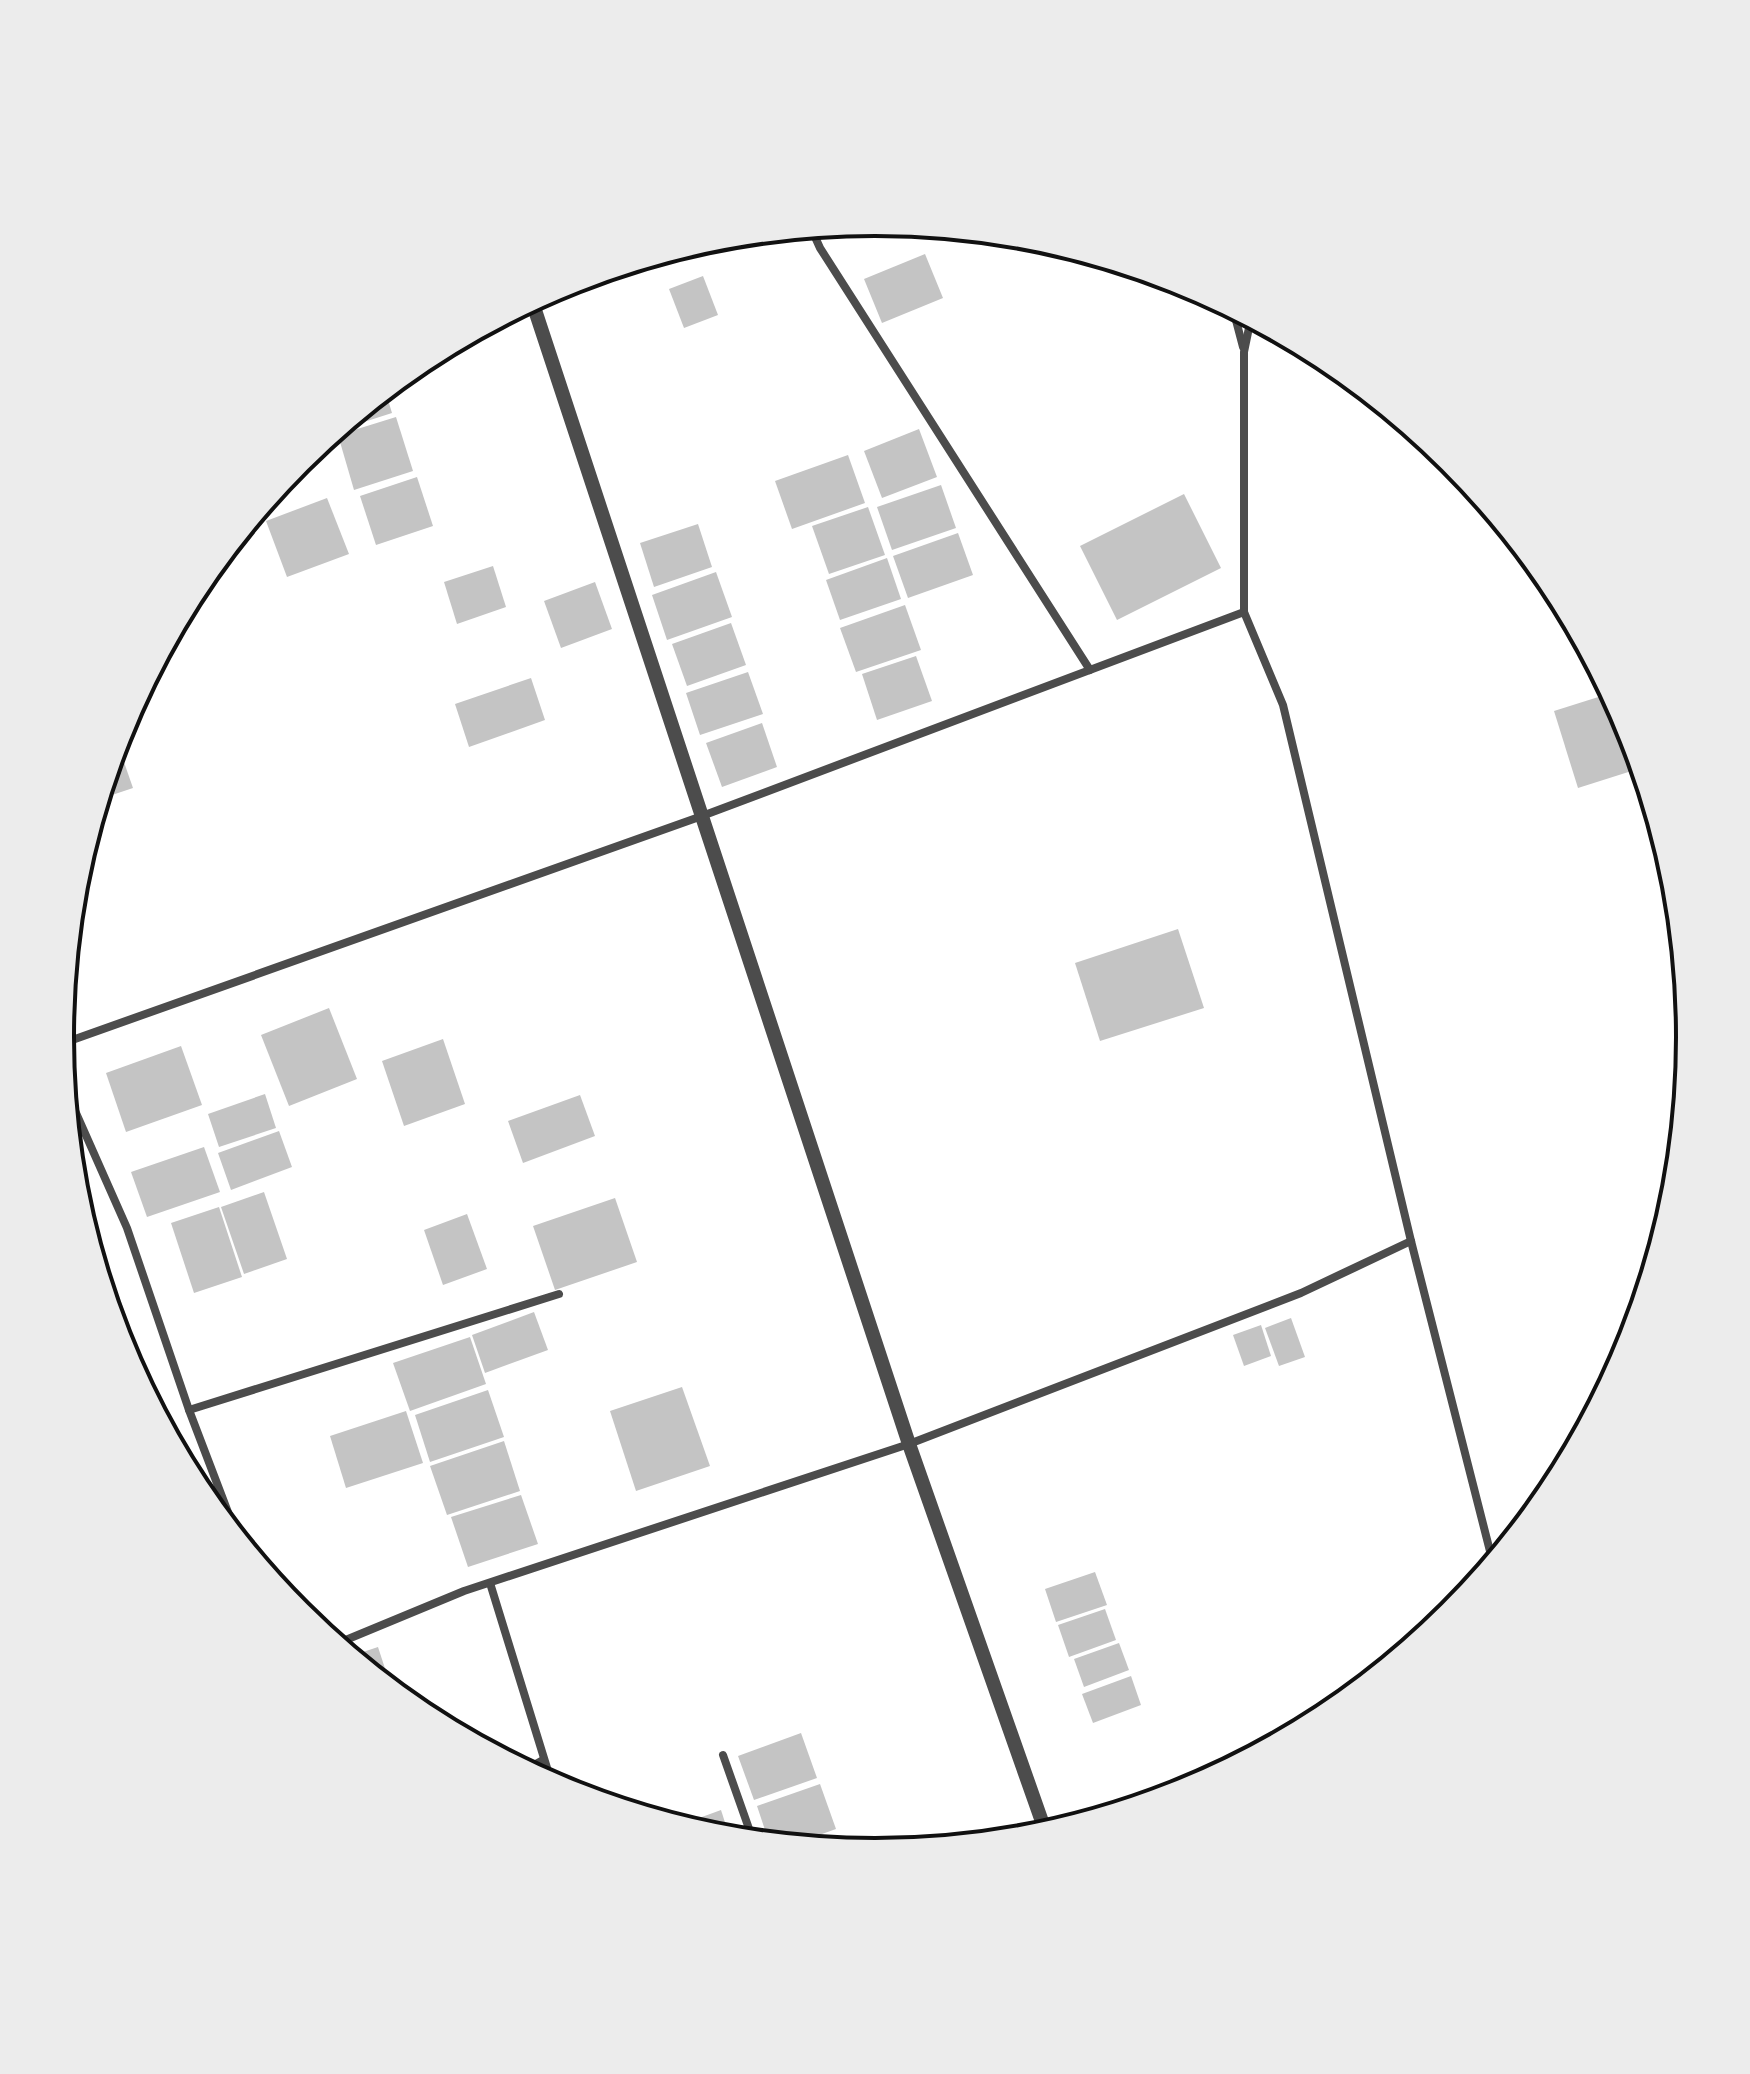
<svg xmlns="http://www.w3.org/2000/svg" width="1750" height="2074" font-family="Raleway,sans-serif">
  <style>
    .building { fill: #c4c4c4 }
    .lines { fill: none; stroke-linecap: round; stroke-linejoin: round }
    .minor { stroke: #4c4c4c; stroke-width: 8 }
    .tertiary { stroke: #4c4c4c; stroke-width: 14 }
    .rim { fill: none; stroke: #111; stroke-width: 4 }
  </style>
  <rect width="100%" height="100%" fill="#fff"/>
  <g class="building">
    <polygon points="925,254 943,298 882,323 864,279"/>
    <polygon points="703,276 718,315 684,328 669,289"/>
    <polygon points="385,390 392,413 342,429 341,426"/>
    <polygon points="396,417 413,471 354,490 338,435"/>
    <polygon points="919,429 937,477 882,498 864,451"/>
    <polygon points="848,455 865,503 792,529 775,481"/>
    <polygon points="417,477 433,526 376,545 360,496"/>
    <polygon points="941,485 956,528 892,550 877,507"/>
    <polygon points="1184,494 1221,568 1117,620 1080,546"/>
    <polygon points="327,498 349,554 287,577 266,521"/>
    <polygon points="868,507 885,555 829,574 812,526"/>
    <polygon points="698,524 712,567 654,587 640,543"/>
    <polygon points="958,533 973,575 908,598 893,556"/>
    <polygon points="887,558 901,599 840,620 826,580"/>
    <polygon points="493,566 506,607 457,624 444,582"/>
    <polygon points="716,572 732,617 667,640 652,595"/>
    <polygon points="595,582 612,629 561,648 544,601"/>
    <polygon points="905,605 921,650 856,672 840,628"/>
    <polygon points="731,623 746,665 687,686 672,644"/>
    <polygon points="1578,631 1582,639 1603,679 1593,682"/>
    <polygon points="916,656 932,701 877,720 862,674"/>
    <polygon points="748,672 763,714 700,735 686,693"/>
    <polygon points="531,678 545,720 469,747 455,704"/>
    <polygon points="1611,693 1628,726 1641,768 1578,788 1554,711"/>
    <polygon points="762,723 777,767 722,787 706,743"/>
    <polygon points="117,742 133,788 100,799 109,768"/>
    <polygon points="1178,929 1204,1008 1100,1041 1075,963"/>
    <polygon points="329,1008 357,1079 289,1106 261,1035"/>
    <polygon points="443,1039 465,1104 404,1126 382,1061"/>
    <polygon points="181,1046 202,1105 126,1132 106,1073"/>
    <polygon points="265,1094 276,1128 219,1147 208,1114"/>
    <polygon points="580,1095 595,1136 523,1163 508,1121"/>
    <polygon points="279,1131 292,1167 231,1190 218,1153"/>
    <polygon points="204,1147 220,1192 147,1217 131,1172"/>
    <polygon points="264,1192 287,1259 244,1274 221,1207"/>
    <polygon points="615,1198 637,1262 555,1290 533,1226"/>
    <polygon points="219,1207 242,1277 194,1293 171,1223"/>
    <polygon points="467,1214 487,1269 443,1285 424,1230"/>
    <polygon points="119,1296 136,1346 123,1351 107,1300"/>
    <polygon points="534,1312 548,1350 485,1373 472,1335"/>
    <polygon points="1291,1318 1305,1357 1279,1366 1265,1328"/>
    <polygon points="1261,1325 1271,1356 1244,1366 1233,1335"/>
    <polygon points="470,1337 486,1384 410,1411 393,1363"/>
    <polygon points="682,1387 710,1466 636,1491 610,1411"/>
    <polygon points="488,1390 504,1437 430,1462 415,1415"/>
    <polygon points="406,1411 423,1463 346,1488 330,1436"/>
    <polygon points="504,1441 520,1491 447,1515 430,1466"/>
    <polygon points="521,1495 538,1544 468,1567 451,1517"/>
    <polygon points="1095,1572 1107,1605 1056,1622 1045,1589"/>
    <polygon points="1105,1609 1116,1640 1069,1657 1058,1625"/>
    <polygon points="1119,1643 1129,1670 1084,1687 1074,1659"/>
    <polygon points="378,1647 392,1690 351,1656"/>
    <polygon points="1131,1676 1141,1705 1093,1723 1082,1694"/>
    <polygon points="801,1733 817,1778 754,1800 738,1756"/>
    <polygon points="820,1784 836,1829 794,1844 769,1842 757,1806"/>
    <polygon points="721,1810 730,1838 716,1836 680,1825"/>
  </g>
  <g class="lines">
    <g class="minor">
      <polyline points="811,228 820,248 1090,670"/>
      <polyline points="1233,309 1243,347"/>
      <polyline points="1251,318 1244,352 1244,612 1283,705 1411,1241 1493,1563"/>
      <polyline points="61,1044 702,816 1244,612"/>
      <polyline points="65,1088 127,1228 189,1410 239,1541"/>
      <polyline points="189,1410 559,1294"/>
      <polyline points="490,1583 552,1784"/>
      <polyline points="336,1644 464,1591 909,1444 1301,1293 1411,1241"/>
      <polyline points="723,1755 753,1840"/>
      <polyline points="525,1770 543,1760"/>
    </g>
    <polyline class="tertiary" points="532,301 909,1444 1046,1833"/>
  </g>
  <path d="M0 0H1750V2074H0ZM74 1037a801 801 0 1 1 1602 0a801 801 0 1 1-1602 0Z" fill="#ececec" fill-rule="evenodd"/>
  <path class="rim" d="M74 1037a801 801 0 1 1 1602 0a801 801 0 1 1-1602 0Z"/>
</svg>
